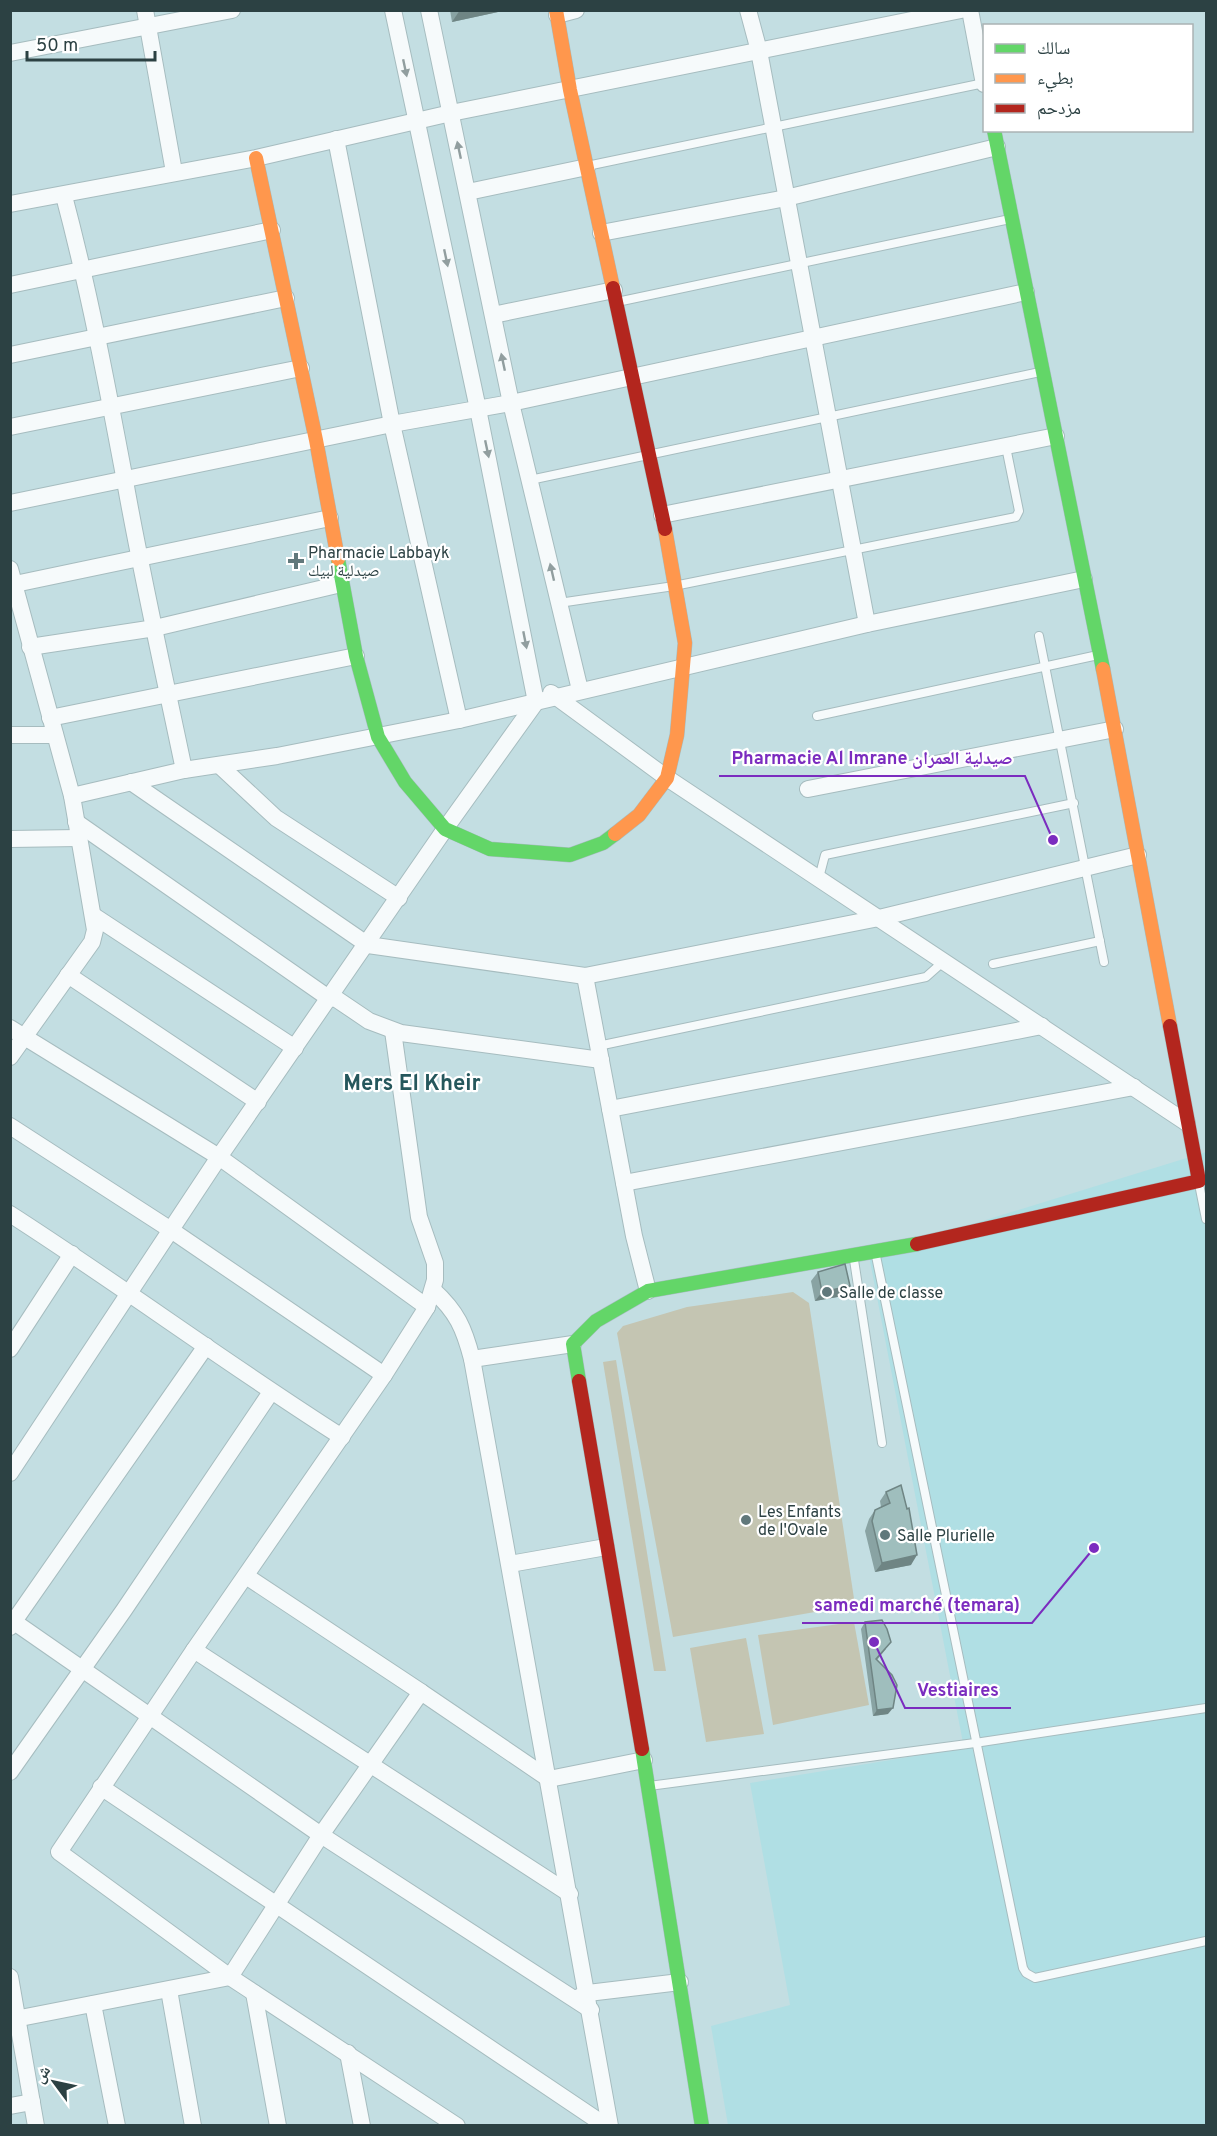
<svg xmlns="http://www.w3.org/2000/svg" width="1217" height="2136" font-family="Overpass,'Noto Naskh Arabic',sans-serif">
  <style>
    .built { fill: #b0dfe4 }
    .garden { fill: #c4c5b2 }
    .lines { fill: none; stroke-linecap: round; stroke-linejoin: round }
    .lane-casing { stroke: #a6bcbf; stroke-width: 10 }
    .street-casing { stroke: #a6bcbf; stroke-width: 18 }
    .fast-casing { stroke: #a6bcbf; stroke-width: 15 }
    .slow-casing { stroke: #a6bcbf; stroke-width: 15 }
    .jam-casing { stroke: #a6bcbf; stroke-width: 15 }
    .lane { stroke: #f6fafb; stroke-width: 8 }
    .street { stroke: #f6fafb; stroke-width: 16 }
    .fast { stroke: #63d668; stroke-width: 14 }
    .slow { stroke: #ff974d; stroke-width: 14 }
    .jam { stroke: #b3261e; stroke-width: 14 }
    .wall { fill: #89a3a3 }
    .shaded-wall { fill: #6f8584 }
    .building { fill: #9fbebd; stroke: #6f8584; stroke-width: 1.5 }
    .oneway { fill: #919e9f }
    .poi-dot { fill: #61787b; stroke: #fff; stroke-width: 2 }
    .labels { text-anchor: middle; stroke-width: 4.5; stroke-linejoin: round; paint-order: stroke }
    .poi-label { font-size: 16px; fill: #2c4143; stroke: #fff; text-anchor: start }
    .district-label { font-size: 22px; font-weight: bold; fill: #25575c; stroke: #fff }
    .leader { fill: none; stroke: #7b2cbf; stroke-width: 2 }
    .callout-dot { fill: #7b2cbf; stroke: #fff; stroke-width: 2 }
    .callout-label { font-size: 18px; text-anchor: middle; font-weight: bold; fill: #7b2cbf; stroke: #fff; stroke-width: 4.5; stroke-linejoin: round; paint-order: stroke }
  </style>
  <rect width="100%" height="100%" fill="#c3dee2"/>
  <polygon class="built" points="1206,1152 1206,2125 728,2125 711,2026 790,2005 750,1783 964,1748 869,1256"/>
  <g class="garden">
    <polygon points="793,1292 809,1303 855,1605 673,1637 617,1333 623,1326 687,1307"/>
    <polygon points="616,1360 666,1671 654,1671 603,1362"/>
    <polygon points="854,1622 869,1705 773,1725 758,1635"/>
    <polygon points="746,1638 764,1734 706,1742 690,1648"/>
  </g>
  <g class="lines">
    <defs>
      <g id="lane">
        <polyline points="587,166 984,83"/>
        <polyline points="617,302 1010,219"/>
        <polyline points="530,480 1040,372"/>
        <polyline points="559,603 674,586 1016,517 1019,511 1006,447"/>
        <polyline points="1039,636 1104,962"/>
        <polyline points="817,716 1098,655"/>
        <polyline points="819,878 825,855 1074,803"/>
        <polyline points="993,964 1100,941"/>
        <polyline points="598,1046 926,977 944,961"/>
        <polyline points="1199,1184 1206,1219"/>
        <polyline points="876,1256 1023,1968 1026,1973 1035,1978 1206,1941"/>
        <polyline points="854,1260 882,1443"/>
        <polyline points="649,1786 975,1743 1206,1708"/>
      </g>
      <g id="street">
        <polyline points="145,10 174,172"/>
        <polyline points="429,10 511,403 580,690"/>
        <polyline points="748,10 759,51 867,624"/>
        <polyline points="970,10 984,84"/>
        <polyline points="557,15 576,10"/>
        <polyline points="10,53 232,10"/>
        <polyline points="336,139 392,424 459,720"/>
        <polyline points="468,192 587,167"/>
        <path d="M 64,196 C 89,290 107,385 125,481 C 142,577 164,674 184,770"/>
        <polyline points="10,204 256,158 451,113 961,10"/>
        <polyline points="601,233 786,198 997,147"/>
        <polyline points="10,285 272,230"/>
        <polyline points="493,315 614,290"/>
        <polyline points="10,355 286,298"/>
        <polyline points="10,427 301,368"/>
        <polyline points="10,503 392,424 511,403 1026,292"/>
        <polyline points="662,515 1056,436"/>
        <polyline points="10,569 72,796 95,930 92,942 10,1057"/>
        <polyline points="15,584 330,518"/>
        <polyline points="30,647 155,628 341,584"/>
        <polyline points="551,693 667,778 1187,1123"/>
        <polyline points="50,718 356,656"/>
        <polyline points="10,735 55,735"/>
        <polyline points="219,765 276,818 399,898"/>
        <polyline points="131,782 368,945 585,976 879,918 1138,855"/>
        <polyline points="808,789 1115,729"/>
        <polyline points="72,796 184,770 277,756 459,720 867,624 1084,579"/>
        <polyline points="76,822 330,999"/>
        <polyline points="10,839 79,838"/>
        <polyline points="94,916 295,1048"/>
        <polyline points="68,975 258,1102"/>
        <polyline points="585,976 634,1236 648,1291"/>
        <polyline points="332,996 369,1021 401,1033 601,1060"/>
        <polyline points="10,1028 219,1157 427,1307"/>
        <polyline points="393,1031 419,1217 435,1263 435,1280 427,1307 384,1375 194,1650 59,1852 230,1977 457,2126"/>
        <polyline points="610,1109 1042,1026"/>
        <polyline points="10,1126 171,1230 384,1375"/>
        <polyline points="624,1183 1134,1087"/>
        <path d="M 10,1214 C 122,1286 230,1366 342,1437"/>
        <path d="M 433,1290 C 457,1312 464,1328 472,1359 L 610,2126"/>
        <polyline points="10,1349 72,1254"/>
        <polyline points="472,1359 573,1344"/>
        <polyline points="10,1473 219,1157 445,829 536,702 478,409 393,10"/>
        <polyline points="510,1564 606,1547"/>
        <polyline points="10,1619 321,1835 591,2010"/>
        <polyline points="10,1627 206,1346"/>
        <polyline points="194,1650 570,1894"/>
        <polyline points="421,1692 549,1779 644,1760"/>
        <polyline points="10,1772 124,1610 271,1392"/>
        <polyline points="101,1787 606,2126"/>
        <polyline points="10,1977 36,2126"/>
        <polyline points="169,1990 193,2126"/>
        <polyline points="254,1993 278,2126"/>
        <polyline points="577,1998 588,1993 680,1982"/>
        <polyline points="93,2004 117,2126"/>
        <polyline points="10,2020 230,1977 321,1835 421,1692 246,1576"/>
        <polyline points="348,2053 362,2126"/>
        <polyline points="10,2106 32,2102"/>
      </g>
      <g id="fast">
        <polyline points="994,130 1103,669"/>
        <polyline points="338,559 356,656 378,737 405,782 445,829 490,849 570,855 603,843 615,834"/>
        <polyline points="579,1381 573,1344 596,1321 648,1291 917,1244"/>
        <polyline points="642,1749 702,2126"/>
      </g>
      <g id="slow">
        <polyline points="556,10 570,90 613,288"/>
        <polyline points="256,158 316,440 338,559"/>
        <polyline points="1103,669 1170,1026"/>
        <polyline points="615,834 639,815 667,778 677,735 685,643 665,529"/>
      </g>
      <g id="jam">
        <polyline points="613,288 665,529"/>
        <polyline points="917,1244 1199,1181 1170,1026"/>
        <polyline points="579,1381 642,1749"/>
      </g>
    </defs>
    <use href="#lane" class="lane-casing"/>
    <use href="#street" class="street-casing"/>
    <use href="#fast" class="fast-casing"/>
    <use href="#slow" class="slow-casing"/>
    <use href="#jam" class="jam-casing"/>
    <use href="#lane" class="lane"/>
    <use href="#street" class="street"/>
    <use href="#fast" class="fast"/>
    <use href="#slow" class="slow"/>
    <use href="#jam" class="jam"/>
  </g>
  <g class="wall">
    <polygon points="450,10 498,10 498,12 452,22"/>
    <polygon points="818,1272 850,1286 843,1296 815,1301 811,1281"/>
    <polygon points="886,1492 911,1565 875,1572 865,1531 869,1519 875,1510 881,1507 880,1501"/>
    <polygon points="865,1622 886,1649 877,1660 888,1714 873,1716 861,1629"/>
  </g>
  <g class="shaded-wall">
    <polygon points="460,10 498,10 498,12 452,22"/>
    <polygon points="850,1286 843,1296 815,1301 822,1292"/>
    <polygon points="917,1555 911,1565 875,1572 882,1563"/>
    <polygon points="893,1708 888,1714 873,1716 877,1710"/>
  </g>
  <g class="building">
    <polygon points="845,1264 850,1286 822,1292 818,1272"/>
    <polygon points="901,1485 907,1509 909,1508 917,1555 882,1563 872,1521 875,1510 890,1503 886,1492"/>
    <polygon points="882,1620 887,1629 891,1642 876,1659 892,1675 897,1685 893,1708 877,1710 865,1622"/>
  </g>
  <defs><path id="oneway-solid" d="M-6-.8H1V-3.2L6.5 0L1 3.2V.8H-6Z" transform="scale(1.5)"/></defs>
  <g class="oneway">
    <use href="#oneway-solid" transform="translate(405 68) rotate(78)"/>
    <use href="#oneway-solid" transform="translate(459 150) rotate(-102)"/>
    <use href="#oneway-solid" transform="translate(446 258) rotate(78)"/>
    <use href="#oneway-solid" transform="translate(503 362) rotate(-102)"/>
    <use href="#oneway-solid" transform="translate(487 449) rotate(78)"/>
    <use href="#oneway-solid" transform="translate(552 572) rotate(-103)"/>
    <use href="#oneway-solid" transform="translate(525 640) rotate(79)"/>
  </g>
  <g class="poi-dot">
    <path d="M293 552h6v6h6v6h-6v6h-6v-6h-6v-6h6z"/>
    <circle cx="827" cy="1292" r="6"/>
    <circle cx="746" cy="1520" r="6"/>
    <circle cx="885" cy="1535" r="6"/>
  </g>
  <g class="labels">
    <g class="poi-label">
      <text x="308" y="558">Pharmacie Labbayk<tspan x="308" dy="18">صيدلية لبيك</tspan></text>
      <text x="839" y="1298">Salle de classe</text>
      <text x="758" y="1517">Les Enfants<tspan x="758" dy="18">de l'Ovale</tspan></text>
      <text x="897" y="1541">Salle Plurielle</text>
    </g>
    <g class="district-label">
      <text x="412" y="1090">Mers El Kheir</text>
    </g>
  </g>
  <path class="leader" d="M1053 840L1025 776H719M1094 1548L1032 1623H802M874 1642L905 1708H1011"/>
  <g class="callout-dot">
    <circle cx="1053" cy="840" r="6"/>
    <circle cx="1094" cy="1548" r="6"/>
    <circle cx="874" cy="1642" r="6"/>
  </g>
  <g class="callout-label">
    <text x="872" y="764">Pharmacie Al Imrane صيدلية العمران</text>
    <text x="917" y="1611">samedi marché (temara)</text>
    <text x="958" y="1696">Vestiaires</text>
  </g>
  <rect width="1217" height="2136" fill="none" stroke="#2c4143" stroke-width="24"/>
  <rect x="983" y="24" width="210" height="108" fill="#ffffff" stroke="#abb3b4" stroke-width="1.5"/>
  <rect x="995" y="44" width="30" height="9" fill="#63d668" stroke="#abb3b4" stroke-width="1.5"/>
  <text x="1037" y="54" font-size="18" fill="#2c4143">سالك</text>
  <rect x="995" y="74" width="30" height="9" fill="#ff974d" stroke="#abb3b4" stroke-width="1.5"/>
  <text x="1037" y="84" font-size="18" fill="#2c4143">بطيء</text>
  <rect x="995" y="104" width="30" height="9" fill="#b3261e" stroke="#abb3b4" stroke-width="1.5"/>
  <text x="1037" y="114" font-size="18" fill="#2c4143">مزدحم</text>
  <g transform="translate(54 2082) rotate(303)" stroke="#ffffff" stroke-width="4.5" paint-order="stroke">
  <path d="M0-4.5L10 22L0 15L-10 22Z" fill="#2c4143"/>
  <text y="-9" font-size="16" font-weight="bold" text-anchor="middle" fill="#2c4143">ش</text>
  </g>
  <path d="M27 51v9h128v-9" fill="none" stroke="#2c4143" stroke-width="3"/>
  <text x="36" y="51" font-size="18" fill="#2c4143" stroke="#ffffff" stroke-width="4.5" paint-order="stroke">50 m</text>
</svg>
